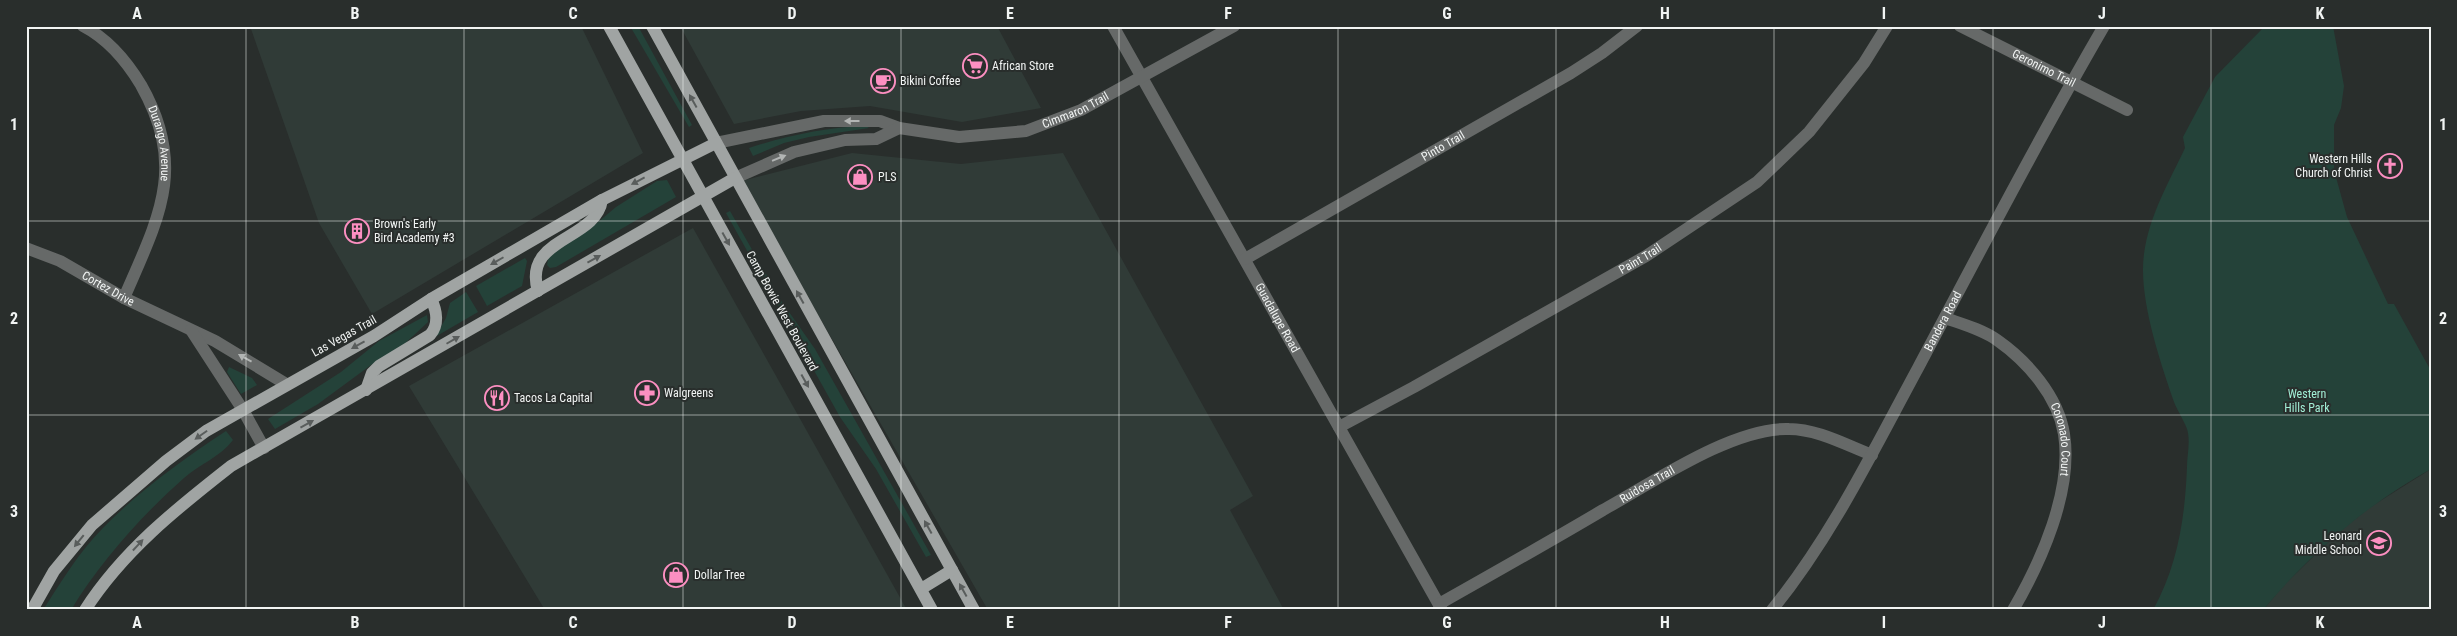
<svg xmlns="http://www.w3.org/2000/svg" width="2457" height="636" font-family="'Roboto Condensed',sans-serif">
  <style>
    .built { fill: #303b37 }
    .green { fill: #244239 }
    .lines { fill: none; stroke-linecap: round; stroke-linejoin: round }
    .minor { stroke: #666968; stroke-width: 12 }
    .major { stroke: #a0a4a3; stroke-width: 12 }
    .oneway { fill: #595d5c }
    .oneway2 { fill: #b2b5b4 }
    .grid { fill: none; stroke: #f1f4f3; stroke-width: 1; stroke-opacity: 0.55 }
    .labels { text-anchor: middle; stroke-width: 4; stroke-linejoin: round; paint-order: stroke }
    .poi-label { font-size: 12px; fill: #f1f4f3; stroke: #292e2c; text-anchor: start }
    .street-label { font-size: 12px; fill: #f1f4f3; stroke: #292e2c }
    .park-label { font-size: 12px; fill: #a0eed5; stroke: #292e2c }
    .neatline { fill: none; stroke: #f1f4f3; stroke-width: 2 }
    .grid-label { font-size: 16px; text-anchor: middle; font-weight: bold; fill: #f1f4f3 }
  </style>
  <rect width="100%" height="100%" fill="#292e2c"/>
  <g class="built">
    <polygon points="250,26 581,26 643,153 372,314 319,223"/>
    <polygon points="680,26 997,26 1041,108 962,122 870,106 801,111 734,124"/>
    <polygon points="852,153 961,164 1063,153 1253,496 1230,510 1284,610 988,610 741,181"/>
    <polygon points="693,228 780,383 907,610 545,610 409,386"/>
    <polygon points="2431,469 2431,610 2263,610 2283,586 2342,529 2369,508"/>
  </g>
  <g class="green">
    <polygon points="630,26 638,26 692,125 689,127"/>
    <path d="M 2265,26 L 2333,26 L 2344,86 L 2341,108 L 2334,125 L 2334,170 L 2347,217 L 2388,304 L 2394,304 L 2431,371 L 2431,469 C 2366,505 2311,553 2263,610 L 2153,610 C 2178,565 2185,517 2187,467 C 2187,456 2190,444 2188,433 C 2188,427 2177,410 2174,402 C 2160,361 2138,297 2144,254 C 2149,216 2169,182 2185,148 L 2183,137 L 2215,77 Z"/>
    <path d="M 866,126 L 869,128 L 809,137 L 784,143 L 753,156 L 749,148 C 786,136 826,127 866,126 Z"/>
    <polygon points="667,180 676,197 556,267 550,268 547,265 548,259 556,250 597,223 616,207 657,181"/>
    <polygon points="730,211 782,302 815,349 931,555 926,557 876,469 840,417 726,213"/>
    <polygon points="525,258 527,261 522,286 487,306 476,286"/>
    <polygon points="466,292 478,312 435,337 446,318 450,303"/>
    <polygon points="427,315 428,322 399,349 371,365 318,404 275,429 268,419 341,372 379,341"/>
    <polygon points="229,367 252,378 257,385 241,394 227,372"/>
    <path d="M 226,431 L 233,440 C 220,457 200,464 184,478 C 142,515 100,562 71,610 L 43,610 C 61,582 79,552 102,529 C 139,491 182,460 226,431 Z"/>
  </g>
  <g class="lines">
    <g class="minor">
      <path id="s1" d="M 83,26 C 108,39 126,60 141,85 C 188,168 158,219 124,298"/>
      <path id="s2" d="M 1113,26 L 1442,610"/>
      <path id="s3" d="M 1960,26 L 2127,110"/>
      <path id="s4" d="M 716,143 L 824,121 L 880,121 L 899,128 L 959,137 L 1026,131 L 1081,110 L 1234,26"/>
      <polyline points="735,178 794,152 845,140 876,139 899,128"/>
      <path id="s5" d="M 26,248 L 60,261 L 124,298 L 215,341 L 286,384"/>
      <path id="s6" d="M 1245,259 L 1571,73 L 1602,53 L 1637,26"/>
      <path id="s7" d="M 1945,318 C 1962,324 1981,329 1997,340 C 2027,361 2058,396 2064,434 C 2073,491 2041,562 2013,610"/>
      <polyline points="191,330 243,410 264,448"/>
      <path id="s8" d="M 1339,427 L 1414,387 L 1646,256 L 1757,182 L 1809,132 L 1864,63 L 1887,26"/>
      <path id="s9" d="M 1439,604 C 1494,573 1549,542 1603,510 C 1652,483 1733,427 1789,429 C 1817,429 1846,445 1872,455"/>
      <path id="s10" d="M 1772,610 C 1832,536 1873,451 1918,368 C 1979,253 2039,138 2104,26"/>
    </g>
    <g class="major">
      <polyline points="609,26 932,610"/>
      <polyline points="652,26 974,610"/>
      <path d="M 538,291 C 522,237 596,241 602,200"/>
      <path d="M 366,390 L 372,373 L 379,366 L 430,335 C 439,325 437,311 431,299"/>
      <polyline points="921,589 952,570"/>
      <polyline points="32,610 54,571 92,525 166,461 206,431 374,336 431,299 602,200 716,143"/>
      <path d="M 85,610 C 123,551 176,509 231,466 L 735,178"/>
    </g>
  </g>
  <defs><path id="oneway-solid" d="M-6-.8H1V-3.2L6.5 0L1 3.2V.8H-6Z" transform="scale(1.25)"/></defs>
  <g class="oneway">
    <use href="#oneway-solid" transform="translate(693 101) rotate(-119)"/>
    <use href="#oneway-solid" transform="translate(638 181) rotate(152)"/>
    <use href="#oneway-solid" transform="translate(726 239) rotate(61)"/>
    <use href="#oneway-solid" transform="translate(594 259) rotate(-29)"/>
    <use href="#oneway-solid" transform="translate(497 261) rotate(150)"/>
    <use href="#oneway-solid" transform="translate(800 297) rotate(-119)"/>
    <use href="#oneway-solid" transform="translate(453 340) rotate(-30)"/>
    <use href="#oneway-solid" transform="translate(358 345) rotate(151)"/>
    <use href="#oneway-solid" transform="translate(805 381) rotate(61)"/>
    <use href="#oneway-solid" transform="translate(307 424) rotate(-29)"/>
    <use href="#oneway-solid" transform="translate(201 435) rotate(145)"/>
    <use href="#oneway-solid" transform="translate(928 527) rotate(-119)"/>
    <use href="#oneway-solid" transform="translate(79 541) rotate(129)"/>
    <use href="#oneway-solid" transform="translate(138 545) rotate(-47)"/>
    <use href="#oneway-solid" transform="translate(963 590) rotate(-119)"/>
  </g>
  <g class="oneway2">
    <use href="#oneway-solid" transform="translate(852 121) rotate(180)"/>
    <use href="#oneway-solid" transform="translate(779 158) rotate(-22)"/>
    <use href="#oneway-solid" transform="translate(245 358) rotate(-151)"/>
  </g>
  <path class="grid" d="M 246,26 L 246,610M 464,26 L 464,610M 683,26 L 683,610M 901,26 L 901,610M 1119,26 L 1119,610M 1338,26 L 1338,610M 1556,26 L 1556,610M 1774,26 L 1774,610M 1993,26 L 1993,610M 2211,26 L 2211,610M 26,221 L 2431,221M 26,415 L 2431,415"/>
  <defs>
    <symbol id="supermarket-ring" viewBox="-11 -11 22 22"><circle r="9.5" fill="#292e2c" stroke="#fc8fc1" stroke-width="1.5"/><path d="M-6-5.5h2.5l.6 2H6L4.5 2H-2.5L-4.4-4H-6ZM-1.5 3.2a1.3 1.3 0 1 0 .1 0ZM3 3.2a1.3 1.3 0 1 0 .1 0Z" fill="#fc8fc1"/></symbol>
    <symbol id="cafe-ring" viewBox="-11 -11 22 22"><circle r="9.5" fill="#292e2c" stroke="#fc8fc1" stroke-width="1.5"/><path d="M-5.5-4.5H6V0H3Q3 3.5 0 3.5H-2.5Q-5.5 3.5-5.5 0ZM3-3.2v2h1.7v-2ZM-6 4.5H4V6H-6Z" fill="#fc8fc1"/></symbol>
    <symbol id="church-ring" viewBox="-11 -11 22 22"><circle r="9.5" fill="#292e2c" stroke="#fc8fc1" stroke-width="1.5"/><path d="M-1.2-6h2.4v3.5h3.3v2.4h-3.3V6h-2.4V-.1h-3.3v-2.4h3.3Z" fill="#fc8fc1"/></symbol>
    <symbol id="shop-ring" viewBox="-11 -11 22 22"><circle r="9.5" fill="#292e2c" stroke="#fc8fc1" stroke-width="1.5"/><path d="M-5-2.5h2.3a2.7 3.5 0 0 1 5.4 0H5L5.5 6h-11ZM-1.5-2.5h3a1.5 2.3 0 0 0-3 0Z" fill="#fc8fc1"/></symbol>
    <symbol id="building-ring" viewBox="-11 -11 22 22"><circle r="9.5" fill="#292e2c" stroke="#fc8fc1" stroke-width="1.5"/><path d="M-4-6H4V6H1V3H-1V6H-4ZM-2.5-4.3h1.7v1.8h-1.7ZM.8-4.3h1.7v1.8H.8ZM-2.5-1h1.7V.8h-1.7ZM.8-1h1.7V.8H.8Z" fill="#fc8fc1"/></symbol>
    <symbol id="pharmacy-ring" viewBox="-11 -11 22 22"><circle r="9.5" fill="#292e2c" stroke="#fc8fc1" stroke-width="1.5"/><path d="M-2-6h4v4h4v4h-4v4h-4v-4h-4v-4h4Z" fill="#fc8fc1"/></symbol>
    <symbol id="restaurant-ring" viewBox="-11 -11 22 22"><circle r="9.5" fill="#292e2c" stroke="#fc8fc1" stroke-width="1.5"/><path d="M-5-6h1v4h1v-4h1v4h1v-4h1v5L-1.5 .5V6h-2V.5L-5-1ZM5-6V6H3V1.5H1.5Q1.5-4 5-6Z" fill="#fc8fc1"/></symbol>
    <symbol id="school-ring" viewBox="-11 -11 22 22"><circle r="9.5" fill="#292e2c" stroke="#fc8fc1" stroke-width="1.5"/><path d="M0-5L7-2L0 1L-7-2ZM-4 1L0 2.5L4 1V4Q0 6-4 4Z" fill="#fc8fc1"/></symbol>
  </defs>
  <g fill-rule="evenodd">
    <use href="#supermarket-ring" x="961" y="52" width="28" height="28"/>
    <use href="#cafe-ring" x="869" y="67" width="28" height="28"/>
    <use href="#church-ring" x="2376" y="152" width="28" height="28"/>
    <use href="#shop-ring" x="846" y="163" width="28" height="28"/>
    <use href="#building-ring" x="343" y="217" width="28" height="28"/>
    <use href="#pharmacy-ring" x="633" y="379" width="28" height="28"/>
    <use href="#restaurant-ring" x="483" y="384" width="28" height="28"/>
    <use href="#school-ring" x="2365" y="529" width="28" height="28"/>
    <use href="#shop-ring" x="662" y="561" width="28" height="28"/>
  </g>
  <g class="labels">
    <g class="poi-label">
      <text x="992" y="70">African Store</text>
      <text x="900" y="85">Bikini Coffee</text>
      <text x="2372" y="163" text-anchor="end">Western Hills<tspan x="2372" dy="14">Church of Christ</tspan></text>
      <text x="878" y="181">PLS</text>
      <text x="374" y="228">Brown's Early<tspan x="374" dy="14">Bird Academy #3</tspan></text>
      <text x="664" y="397">Walgreens</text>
      <text x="514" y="402">Tacos La Capital</text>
      <text x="2362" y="540" text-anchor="end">Leonard<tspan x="2362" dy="14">Middle School</tspan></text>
      <text x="694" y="579">Dollar Tree</text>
    </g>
    <g class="street-label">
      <text dy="4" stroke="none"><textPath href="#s3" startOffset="94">Geronimo Trail</textPath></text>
      <text dy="4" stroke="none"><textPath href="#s4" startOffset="368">Cimmaron Trail</textPath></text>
      <text dy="4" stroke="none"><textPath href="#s1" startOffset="146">Durango Avenue</textPath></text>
      <text dy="4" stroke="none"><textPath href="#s6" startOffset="228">Pinto Trail</textPath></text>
      <text dy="4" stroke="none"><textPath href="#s8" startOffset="345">Paint Trail</textPath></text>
      <text dy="4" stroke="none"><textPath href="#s5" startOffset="92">Cortez Drive</textPath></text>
      <text transform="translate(782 311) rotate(61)" y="4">Camp Bowie West Boulevard</text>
      <text dy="4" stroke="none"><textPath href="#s2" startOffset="335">Guadalupe Road</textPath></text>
      <text dy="4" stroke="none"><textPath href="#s10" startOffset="336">Bandera Road</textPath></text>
      <text transform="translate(344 336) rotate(-29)" y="4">Las Vegas Trail</text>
      <text dy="4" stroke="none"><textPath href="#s7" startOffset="180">Coronado Court</textPath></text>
      <text dy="4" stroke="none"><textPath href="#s9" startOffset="240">Ruidosa Trail</textPath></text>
    </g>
    <g class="park-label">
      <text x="2307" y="398">Western<tspan x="2307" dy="14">Hills Park</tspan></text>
    </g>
  </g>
  <rect width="2457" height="636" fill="none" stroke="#292e2c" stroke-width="55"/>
  <rect x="28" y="28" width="2402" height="580" class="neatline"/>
  <g class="grid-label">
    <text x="137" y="19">A</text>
    <text x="355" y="19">B</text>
    <text x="573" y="19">C</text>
    <text x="792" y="19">D</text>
    <text x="1010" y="19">E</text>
    <text x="1228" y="19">F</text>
    <text x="1447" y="19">G</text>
    <text x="1665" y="19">H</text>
    <text x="1884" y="19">I</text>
    <text x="2102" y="19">J</text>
    <text x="2320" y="19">K</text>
    <text x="14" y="130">1</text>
    <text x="2443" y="130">1</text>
    <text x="14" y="324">2</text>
    <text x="2443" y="324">2</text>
    <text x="14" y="517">3</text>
    <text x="2443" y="517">3</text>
    <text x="137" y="628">A</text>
    <text x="355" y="628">B</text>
    <text x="573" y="628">C</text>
    <text x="792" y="628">D</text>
    <text x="1010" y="628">E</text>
    <text x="1228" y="628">F</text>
    <text x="1447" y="628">G</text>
    <text x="1665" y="628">H</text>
    <text x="1884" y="628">I</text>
    <text x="2102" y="628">J</text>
    <text x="2320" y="628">K</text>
  </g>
</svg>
